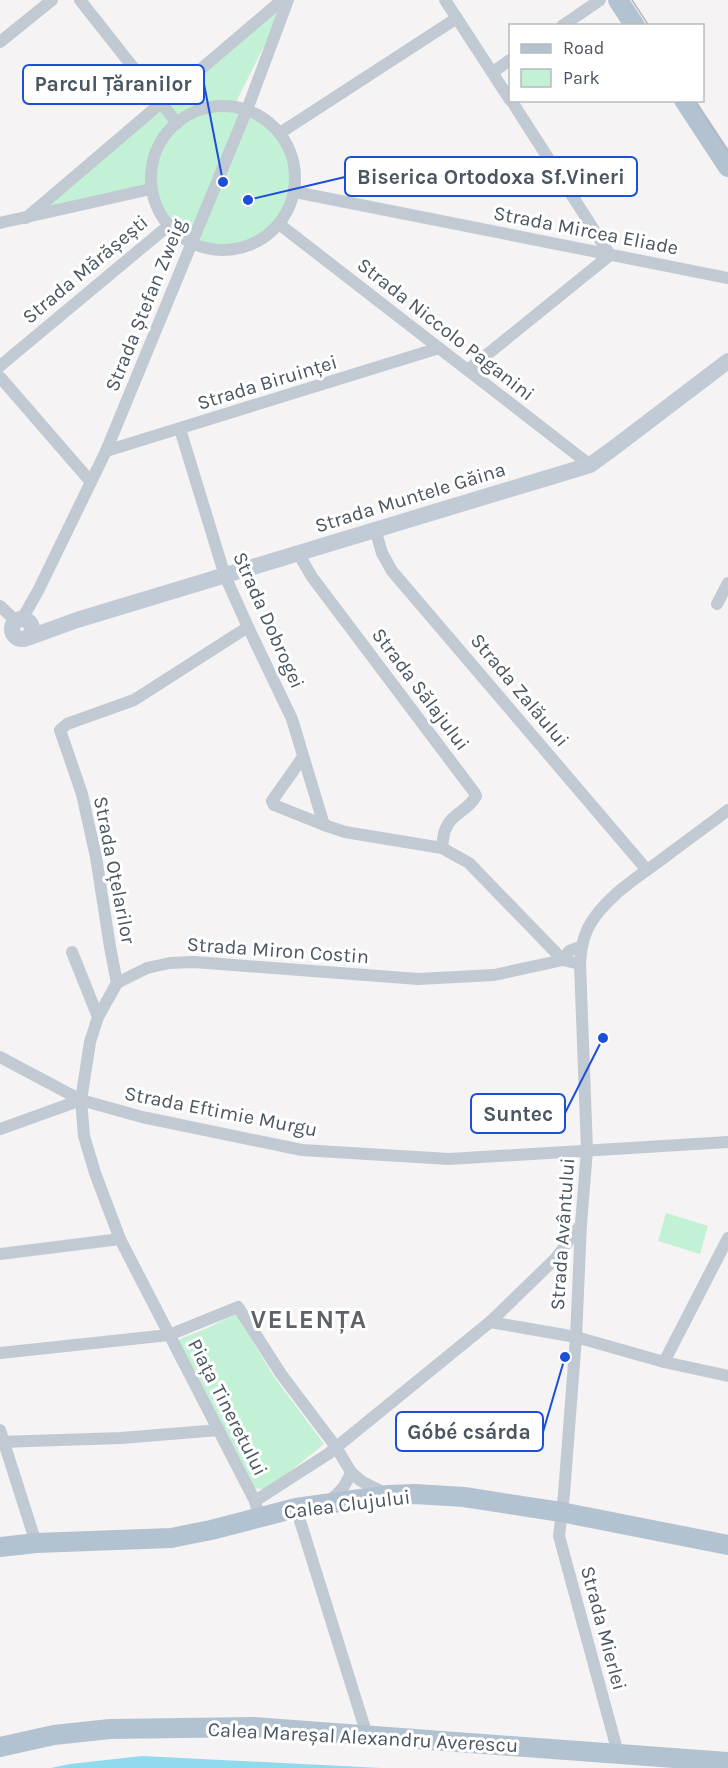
<svg xmlns="http://www.w3.org/2000/svg" width="728" height="1768" font-family="Karla,sans-serif">
  <style>
    .green { fill: #c3f1d5 }
    .water { fill: #90daee }
    .lines { fill: none; stroke-linecap: round; stroke-linejoin: round }
    .street { stroke: #c1cad2; stroke-width: 12 }
    .secondary { stroke: #c1cbd6; stroke-width: 16 }
    .primary { stroke: #b3c2d1; stroke-width: 20 }
    .tram { stroke: #b5b8bd; stroke-width: 1.5 }
    .labels { text-anchor: middle; stroke-width: 6; stroke-linejoin: round; paint-order: stroke }
    .street-label { font-size: 20px; fill: #4a5661; stroke: #fff }
    .district-label { font-size: 26px; font-weight: bold; letter-spacing: 1.5px; fill: #5f6368; stroke: #fff }
    .leader { fill: none; stroke: #1d4ed8; stroke-width: 2 }
    .callout-dot { fill: #1d4ed8; stroke: #fff; stroke-width: 2 }
    .callout { fill: #fff; stroke: #1d4ed8; stroke-width: 2 }
    .callout-label { font-size: 21px; text-anchor: middle; font-weight: bold; fill: #4a5661 }
  </style>
  <rect width="100%" height="100%" fill="#f5f3f3"/>
  <g class="green">
    <path d="M 287,0 L 234,106 C 247,111 259,114 271,123 C 304,151 302,204 271,233 C 242,259 194,256 168,226 C 159,215 155,202 151,189 L 26,218 Z"/>
    <polygon points="666,1213 708,1226 700,1254 658,1241"/>
    <polygon points="236,1314 274,1377 324,1444 267,1490 255,1488 177,1340 203,1330"/>
  </g>
  <polygon class="water" points="142,1756 381,1768 384,1768 51,1768 70,1764"/>
  <g class="lines">
    <g class="street">
      <polyline points="80,0 177,123"/>
      <polyline points="445,0 510,100"/>
      <polyline points="562,26 600,0"/>
      <polyline points="0,42 52,0"/>
      <polyline points="493,72 510,60"/>
      <circle cx="223" cy="178" r="72"/>
      <polyline points="280,133 457,18"/>
      <polyline points="295,192 728,278"/>
      <polyline points="26,218 282,0"/>
      <polyline points="0,223 151,189"/>
      <polyline points="279,224 590,465"/>
      <polyline points="0,366 168,226"/>
      <polyline points="468,370 610,255 511,100"/>
      <polyline points="0,377 91,482"/>
      <polyline points="180,429 225,576 248,627 292,719 324,825 345,832 442,848 469,863 563,960"/>
      <polyline points="106,451 439,348"/>
      <polyline points="375,529 382,553 392,571 647,870"/>
      <path d="M 298,553 L 312,577 L 474,792 L 476,796 C 469,810 451,814 446,828 C 443,834 443,841 442,848"/>
      <polyline points="717,604 728,583"/>
      <polyline points="0,606 16,621"/>
      <polyline points="22,619 38,591 106,451 248,107 288,0"/>
      <polyline points="303,757 272,801 274,805 324,825"/>
      <polyline points="72,952 98,1017"/>
      <polyline points="563,960 569,951 582,946"/>
      <polyline points="117,983 110,947 96,857 82,794 60,730 67,724 134,700 248,627"/>
      <polyline points="0,1057 81,1100 142,1117 302,1150 449,1159 728,1142"/>
      <polyline points="0,1129 81,1100"/>
      <polyline points="0,1254 120,1239"/>
      <polyline points="490,1322 576,1337 664,1362 728,1376"/>
      <polyline points="0,1353 169,1335 238,1307 281,1374 336,1447 351,1472 361,1481 385,1493"/>
      <polyline points="664,1362 728,1238"/>
      <polyline points="0,1430 36,1543"/>
      <polyline points="0,1442 121,1438 219,1430"/>
      <polyline points="255,1501 328,1454 490,1322 555,1259 580,1226"/>
      <path d="M 329,1501 C 340,1492 346,1486 351,1472"/>
      <polyline points="296,1508 367,1735"/>
      <polyline points="259,1518 255,1501 120,1239 95,1173 84,1136 81,1100 90,1042 98,1017 117,983 147,968 170,963 194,962 418,979 494,975 563,960 580,964"/>
      <path d="M 618,1753 L 559,1536 L 564,1494 L 576,1337 L 581,1224 L 587,1150 L 580,964 C 581,952 582,940 588,928 C 603,899 635,879 661,860 C 683,843 706,827 728,810"/>
    </g>
    <g class="secondary">
      <circle cx="22" cy="629" r="10"/>
      <polyline points="30,637 77,620 590,465 611,450 728,361"/>
    </g>
    <g class="primary">
      <polyline points="618,0 635,26"/>
      <polyline points="684,100 728,167"/>
      <polyline points="0,1547 36,1543 171,1538 211,1530 296,1508 389,1495 415,1494 464,1497 561,1512 728,1545"/>
      <polyline points="0,1747 54,1735 110,1729 253,1727 728,1762"/>
    </g>
    <g class="tram">
      <polyline points="632,0 649,26"/>
      <polyline points="694,100 728,151"/>
    </g>
  </g>
  <g class="labels">
    <g class="street-label">
      <text transform="translate(586 230) rotate(11)" y="7">Strada Mircea Eliade</text>
      <text transform="translate(85 269) rotate(-40)" y="7">Strada Mărășești</text>
      <text transform="translate(145 305) rotate(-68)" y="7">Strada Ștefan Zweig</text>
      <text transform="translate(446 329) rotate(38)" y="7">Strada Niccolo Paganini</text>
      <text transform="translate(267 382) rotate(-17)" y="7">Strada Biruinței</text>
      <text transform="translate(410 497) rotate(-17)" y="7">Strada Muntele Găina</text>
      <text transform="translate(269 620) rotate(66)" y="7">Strada Dobrogei</text>
      <text transform="translate(421 689) rotate(53)" y="7">Strada Sălajului</text>
      <text transform="translate(520 690) rotate(50)" y="7">Strada Zalăului</text>
      <text transform="translate(115 870) rotate(79)" y="7">Strada Oțelarilor</text>
      <text transform="translate(278 950) rotate(4)" y="7">Strada Miron Costin</text>
      <text transform="translate(221 1111) rotate(11)" y="7">Strada Eftimie Murgu</text>
      <text transform="translate(562 1234) rotate(-86)" y="7">Strada Avântului</text>
      <text transform="translate(228 1407) rotate(63)" y="7">Piața Tineretului</text>
      <text transform="translate(347 1504) rotate(-7)" y="7">Calea Clujului</text>
      <text transform="translate(604 1628) rotate(75)" y="7">Strada Mierlei</text>
      <text transform="translate(363 1737) rotate(3)" y="7">Calea Mareșal Alexandru Averescu</text>
    </g>
    <g class="district-label">
      <text x="309" y="1328">VELENȚA</text>
    </g>
  </g>
  <path class="leader" d="M223 182L204 84M248 200L345 177M603 1038L565 1113M565 1357L543 1432"/>
  <g class="callout-dot">
    <circle cx="223" cy="182" r="6"/>
    <circle cx="248" cy="200" r="6"/>
    <circle cx="603" cy="1038" r="6"/>
    <circle cx="565" cy="1357" r="6"/>
  </g>
  <g class="callout">
    <rect x="23" y="65" width="181" height="39" rx="6"/>
    <rect x="345" y="157" width="292" height="39" rx="6"/>
    <rect x="471" y="1094" width="94" height="39" rx="6"/>
    <rect x="396" y="1412" width="147" height="39" rx="6"/>
  </g>
  <g class="callout-label">
    <text x="113" y="91">Parcul Țăranilor</text>
    <text x="491" y="184">Biserica Ortodoxa Sf.Vineri</text>
    <text x="518" y="1121">Suntec</text>
    <text x="469" y="1439">Góbé csárda</text>
  </g>
  <rect x="509" y="24" width="195" height="78" fill="#ffffff" stroke="#b7bbc0" stroke-width="1.5"/>
  <rect x="521" y="44" width="30" height="9" fill="#b3c2d1" stroke="#b7bbc0" stroke-width="1.5"/>
  <text x="563" y="54" font-size="18" fill="#4a5661">Road</text>
  <rect x="521" y="69" width="30" height="18" fill="#c3f1d5" stroke="#b7bbc0" stroke-width="1.5"/>
  <text x="563" y="84" font-size="18" fill="#4a5661">Park</text>
</svg>
